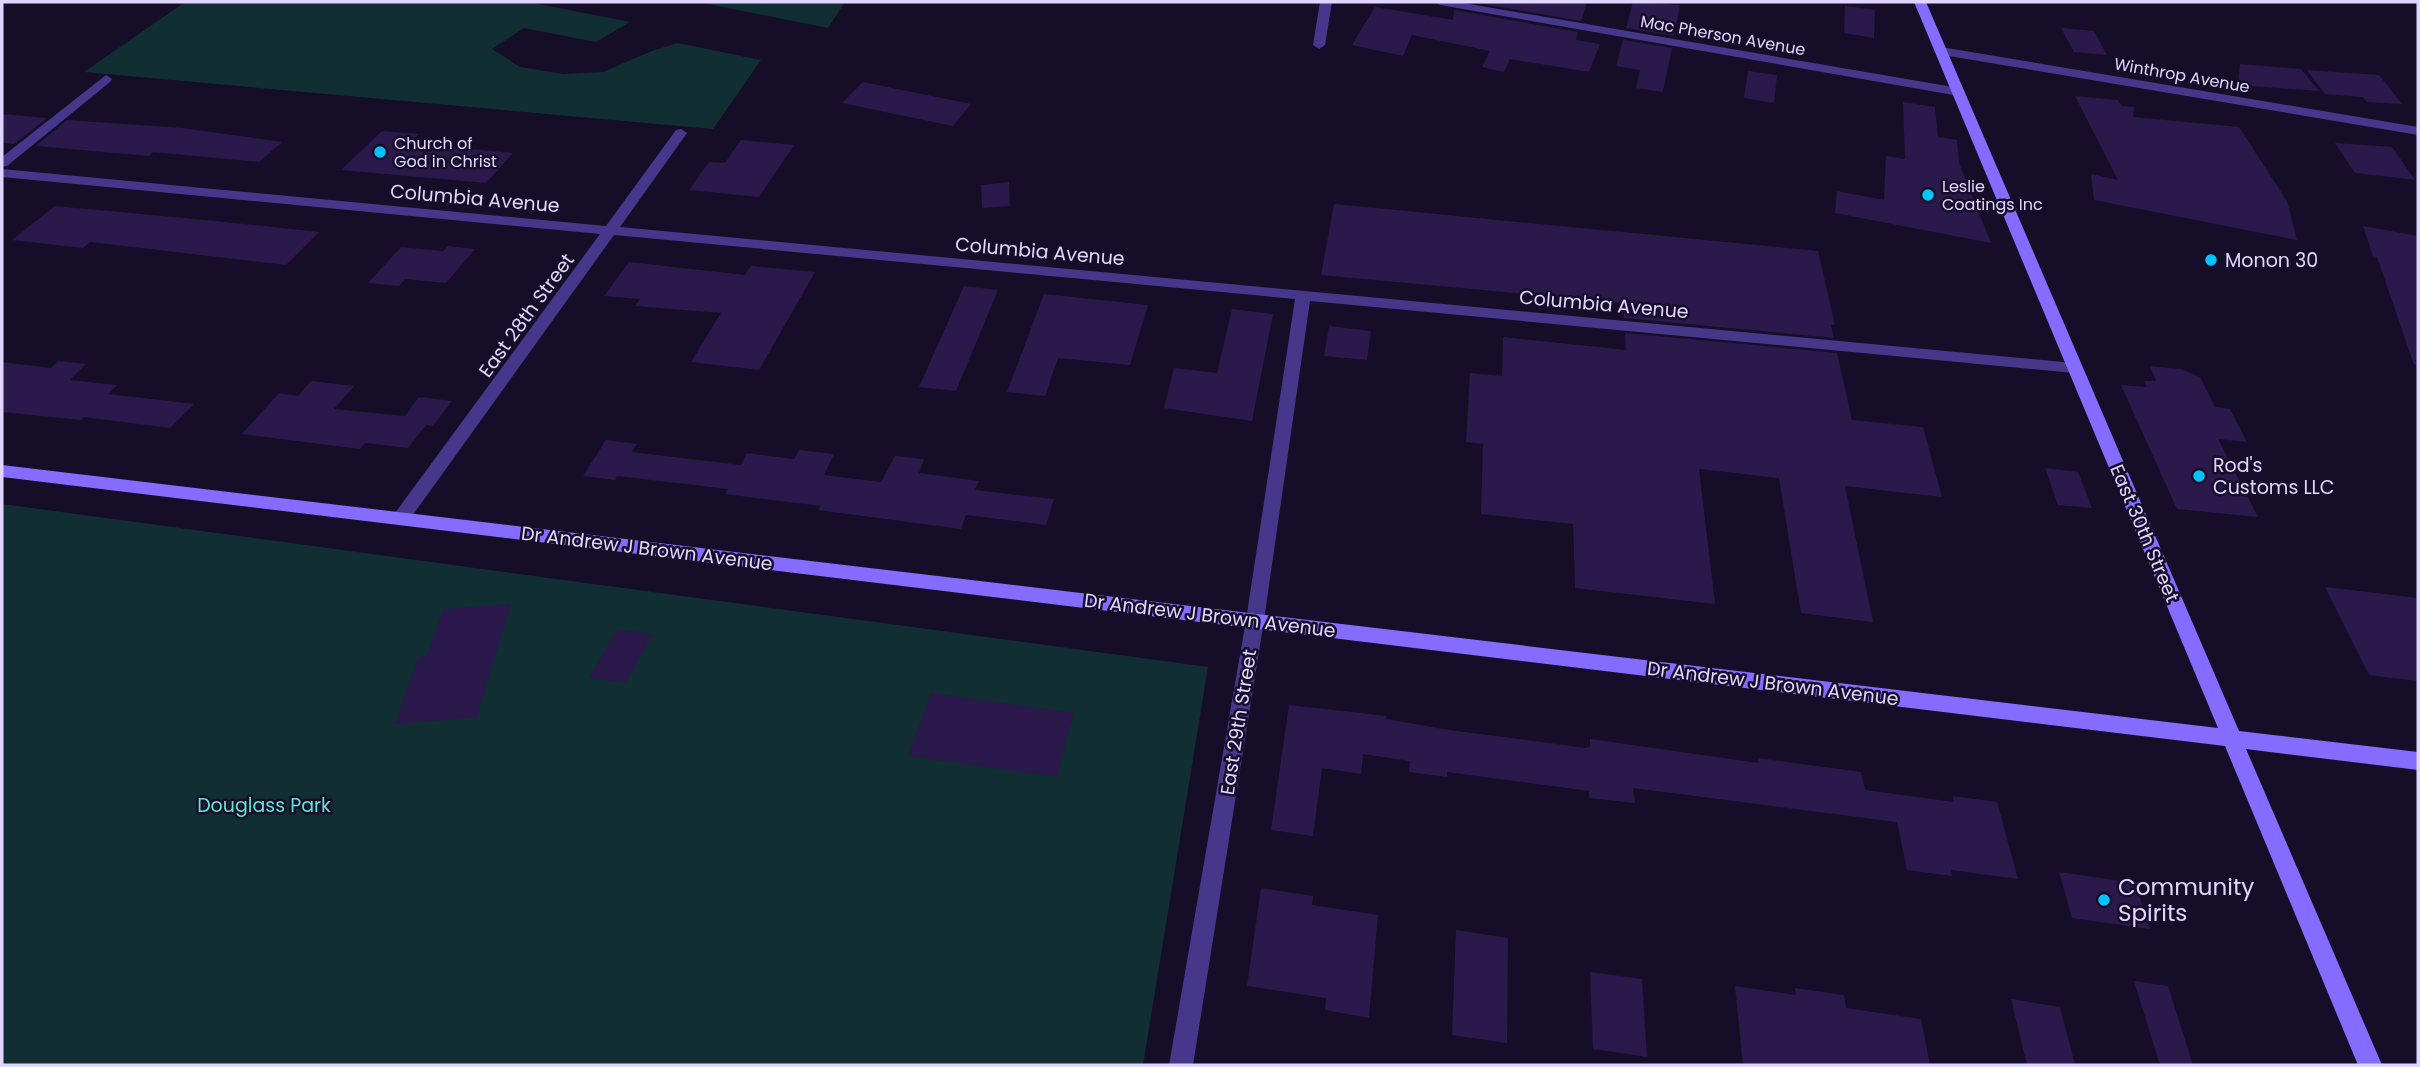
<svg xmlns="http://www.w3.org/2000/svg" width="2420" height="1067" font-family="Poppins,sans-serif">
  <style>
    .green { fill: #112f32 }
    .building { fill: #2a194a }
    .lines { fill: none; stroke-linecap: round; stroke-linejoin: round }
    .street { fill: #453789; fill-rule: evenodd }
    .secondary { fill: #836cff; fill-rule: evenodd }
    .poi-dot { fill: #01c4ff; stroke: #160e28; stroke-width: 2.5 }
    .labels { text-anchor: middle; stroke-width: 5; stroke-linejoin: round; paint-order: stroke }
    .far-street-label { font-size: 16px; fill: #e0d5ff; stroke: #160e28 }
    .far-poi-label { font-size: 16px; fill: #e0d5ff; stroke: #160e28; text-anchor: start }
    .street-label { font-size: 19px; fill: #e0d5ff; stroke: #160e28 }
    .poi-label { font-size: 19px; fill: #e0d5ff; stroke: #160e28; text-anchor: start }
    .park-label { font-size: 19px; fill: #5ae6d6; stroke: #160e28 }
    .near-poi-label { font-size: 23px; fill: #e0d5ff; stroke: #160e28; text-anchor: start }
  </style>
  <rect width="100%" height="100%" fill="#160e28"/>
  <g class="green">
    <polygon points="185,2 528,2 630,22 596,42 524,28 492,49 520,67 563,74 603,72 652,51 678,43 761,60 713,129 84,72"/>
    <polygon points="698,2 845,2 828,28"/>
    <polygon points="2,504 1208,667 1143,1065 2,1065"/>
  </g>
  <g class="building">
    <polygon points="1472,2 1587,2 1581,21"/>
    <polygon points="1633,2 1680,5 1674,36 1626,28"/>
    <polygon points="1845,6 1875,10 1874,38 1844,33"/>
    <polygon points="1375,7 1453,20 1454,10 1578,32 1576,40 1600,44 1589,72 1510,59 1504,72 1482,67 1490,51 1412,35 1403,56 1352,45"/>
    <polygon points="2061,28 2094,31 2107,55 2074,52"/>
    <polygon points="1623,40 1672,48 1663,92 1636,88 1640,70 1616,66"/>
    <polygon points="2240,64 2301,69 2319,91 2238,85"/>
    <polygon points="2307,70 2379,75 2402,104 2367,102 2363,97 2325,94"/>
    <polygon points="1748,71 1777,75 1774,103 1744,98"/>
    <polygon points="863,82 971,104 953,126 842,103"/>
    <polygon points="2075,96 2118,100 2122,106 2134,107 2133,117 2239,127 2287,201 2297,240 2094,200 2091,174 2118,180"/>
    <polygon points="1903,102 1935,107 1938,137 1957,140 1959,163 1991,243 1835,213 1837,191 1884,200 1886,156 1905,159"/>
    <polygon points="2,114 47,118 14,144 2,143"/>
    <polygon points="67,120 182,128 282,142 259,162 153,152 149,156 36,146"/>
    <polygon points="382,131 419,134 409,143 513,153 486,183 341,170"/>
    <polygon points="741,140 794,145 759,197 689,190 709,162 725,163"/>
    <polygon points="2335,143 2392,147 2415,180 2355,173"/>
    <polygon points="1009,182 1010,206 982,208 981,185"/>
    <polygon points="1334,204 1818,251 1835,325 1831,325 1834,338 1624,318 1623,303 1321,275"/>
    <polygon points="55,206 216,221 319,232 286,265 90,242 83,248 12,240"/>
    <polygon points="2363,226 2418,236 2418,364 2414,365 2377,257 2373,256"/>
    <polygon points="448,246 475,249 446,283 405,279 399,286 368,283 401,247 443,251"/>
    <polygon points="629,262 745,275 751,266 815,272 759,370 691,362 721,313 635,306 640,299 604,296"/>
    <polygon points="964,286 998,290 956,391 919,387"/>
    <polygon points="1044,294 1148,305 1130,365 1058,358 1045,396 1007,392"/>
    <polygon points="1232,309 1273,314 1252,421 1164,408 1174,368 1217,373"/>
    <polygon points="1329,326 1371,331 1367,360 1324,356"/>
    <polygon points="1625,333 1837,353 1852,420 1923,427 1942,497 1845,486 1873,622 1801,613 1779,478 1699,469 1715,604 1575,588 1573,524 1481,514 1483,444 1466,442 1470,373 1502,376 1503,337 1626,350"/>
    <polygon points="58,361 86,364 70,380 117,385 108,394 194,404 170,428 84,417 81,420 2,412 2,362 51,368"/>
    <polygon points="2150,366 2181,369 2200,377 2215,407 2230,409 2247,442 2218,439 2258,517 2177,509 2121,385 2147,387 2144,381 2156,381"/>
    <polygon points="311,381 354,386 334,409 405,416 419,397 452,401 433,426 426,425 408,448 365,443 360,449 242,434 279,393 298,396"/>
    <polygon points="606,440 637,444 632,452 741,465 747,453 794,459 799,450 834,454 824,475 881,482 895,456 924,459 919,473 979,481 975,490 1054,499 1046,525 966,515 961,529 818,510 821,506 725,494 728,489 617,476 615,480 583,476"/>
    <polygon points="2045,468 2078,472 2092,508 2058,505"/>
    <polygon points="2325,587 2418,598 2418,681 2369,675"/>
    <polygon points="511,604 477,717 395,724 418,657 427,656 443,609"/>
    <polygon points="617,629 653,634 626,683 589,678"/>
    <polygon points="931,693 1074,713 1057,777 908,756"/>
    <polygon points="1289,705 1387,716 1386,719 1449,730 1586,748 1590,747 1590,739 1758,763 1758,758 1861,772 1865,790 1954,802 1953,796 1997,802 2018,879 1951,870 1952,876 1907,870 1897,822 1633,788 1635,803 1589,798 1589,791 1447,772 1447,777 1409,772 1410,761 1363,754 1361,774 1322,768 1313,836 1271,830"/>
    <polygon points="2059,872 2135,883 2150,929 2072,918"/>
    <polygon points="1261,888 1313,896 1312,905 1378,915 1369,1018 1325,1010 1326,998 1247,986"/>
    <polygon points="1456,930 1508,938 1507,1043 1452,1035"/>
    <polygon points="1590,972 1642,979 1647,1057 1593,1049"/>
    <polygon points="2134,981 2168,986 2193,1065 2160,1065"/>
    <polygon points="1735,986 1796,995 1795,988 1844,995 1846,1008 1921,1019 1930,1065 1743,1065"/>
    <polygon points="2011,999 2060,1007 2075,1065 2027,1065"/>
  </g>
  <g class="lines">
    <g class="street">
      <polygon points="1320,2 1332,2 1325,45 1319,49 1313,45"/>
      <polygon points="1434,2 1458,2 1959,88 1965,92 1959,96 1440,5"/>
      <polygon points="1941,47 2418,127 2418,135 1937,54 1937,48"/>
      <polygon points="106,75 112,79 110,82 7,166 2,167 2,157"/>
      <polygon points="681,129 687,133 620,227 2074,363 2082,368 2074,373 1310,301 1264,620 1193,1065 1169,1065 1246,620 1295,299 614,235 407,523 395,523 392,518 395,513 600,234 2,177 2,169 606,226 676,130"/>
    </g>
    <polygon class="secondary" points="1914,2 1926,2 2239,731 2418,752 2418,770 2246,749 2382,1065 2358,1065 2225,746 2,477 2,465 2218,728"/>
  </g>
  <g class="poi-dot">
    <circle cx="380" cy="152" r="7"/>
    <circle cx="1928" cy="195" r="7"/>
    <circle cx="2211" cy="260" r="7"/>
    <circle cx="2199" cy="476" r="7"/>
    <circle cx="2104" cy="900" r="7"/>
  </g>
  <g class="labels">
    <g class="far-street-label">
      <text transform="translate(1723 35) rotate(10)" y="6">Mac Pherson Avenue</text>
      <text transform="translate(2182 75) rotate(10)" y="6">Winthrop Avenue</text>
    </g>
    <g class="far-poi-label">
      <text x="394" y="149">Church of<tspan x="394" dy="18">God in Christ</tspan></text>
      <text x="1942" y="192">Leslie<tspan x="1942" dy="18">Coatings Inc</tspan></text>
    </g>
    <g class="street-label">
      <text transform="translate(475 198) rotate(5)" y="7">Columbia Avenue</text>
      <text transform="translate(1040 251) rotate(5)" y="7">Columbia Avenue</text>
      <text transform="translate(1604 304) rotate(5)" y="7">Columbia Avenue</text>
      <text transform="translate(526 315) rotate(-54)" y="7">East 28th Street</text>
      <text transform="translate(2145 533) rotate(67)" y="7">East 30th Street</text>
      <text transform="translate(647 548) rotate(7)" y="7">Dr Andrew J Brown Avenue</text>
      <text transform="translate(1210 615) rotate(7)" y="7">Dr Andrew J Brown Avenue</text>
      <text transform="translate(1773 683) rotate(7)" y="7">Dr Andrew J Brown Avenue</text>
      <text transform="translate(1238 722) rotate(-81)" y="7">East 29th Street</text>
    </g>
    <g class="poi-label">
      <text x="2225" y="267">Monon 30</text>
      <text x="2213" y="472">Rod's<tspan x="2213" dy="22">Customs LLC</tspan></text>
    </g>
    <g class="park-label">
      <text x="264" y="812">Douglass Park</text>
    </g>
    <g class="near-poi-label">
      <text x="2118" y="895">Community<tspan x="2118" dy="26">Spirits</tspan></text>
    </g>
  </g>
  <rect width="2420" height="1067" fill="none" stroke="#e0d5ff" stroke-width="7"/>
</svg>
